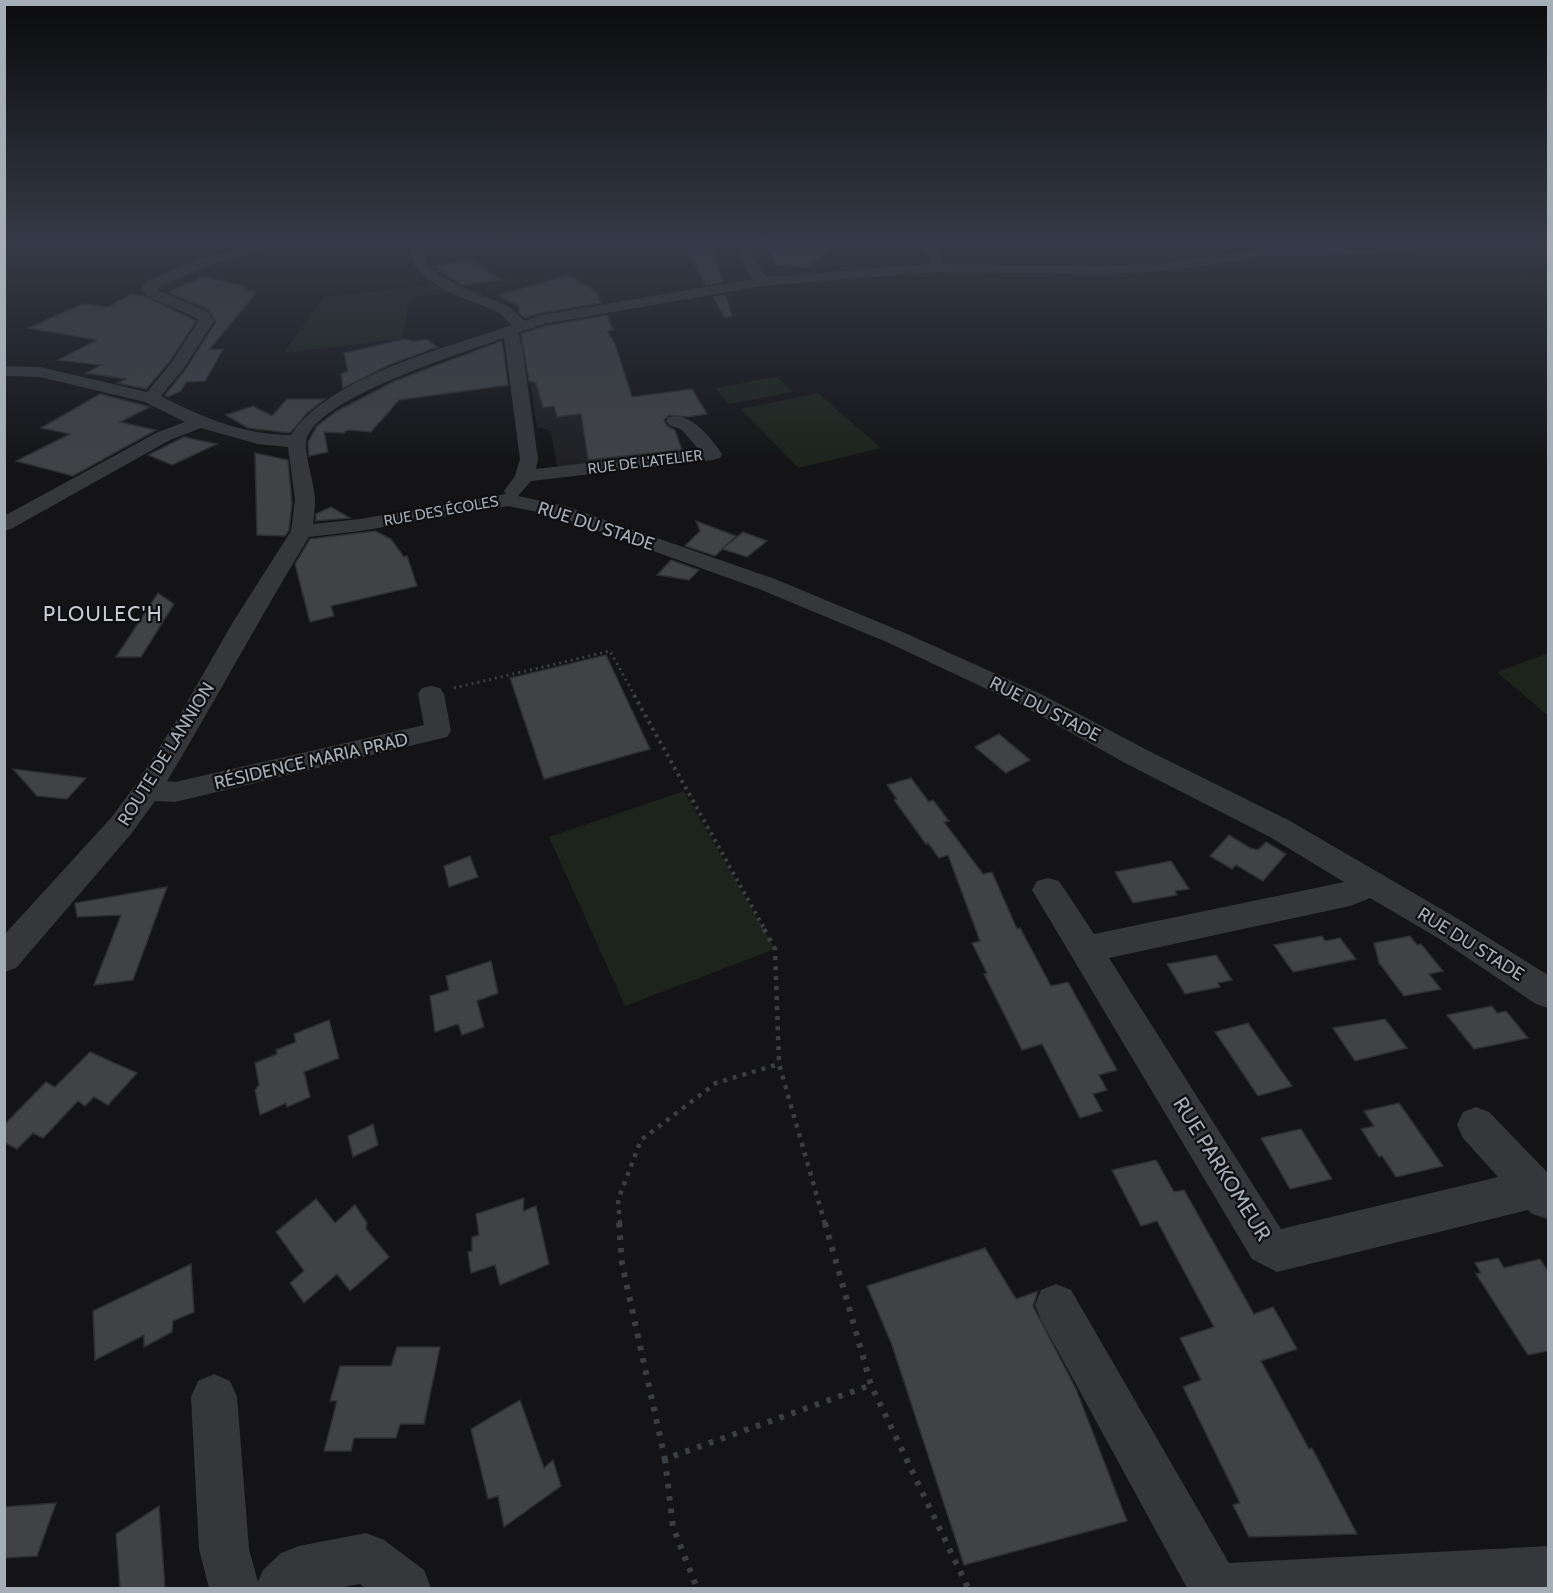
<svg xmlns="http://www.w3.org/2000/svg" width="1553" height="1593" font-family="Cabin,sans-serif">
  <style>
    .built { fill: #202023 }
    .green { fill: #1c241c }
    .building { fill: #404246; stroke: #2e2f32; stroke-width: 1.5 }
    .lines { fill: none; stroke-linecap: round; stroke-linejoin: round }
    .path-far4 { stroke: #3b3e42; stroke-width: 2; stroke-dasharray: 1.5 2; stroke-linecap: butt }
    .path-far3 { stroke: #3b3e42; stroke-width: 3; stroke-dasharray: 2 4; stroke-linecap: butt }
    .path-far2 { stroke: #3b3e42; stroke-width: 4; stroke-dasharray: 3 4.5; stroke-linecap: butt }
    .path-far1 { stroke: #3b3e42; stroke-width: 4.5; stroke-dasharray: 4 6; stroke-linecap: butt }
    .path { stroke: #3b3e42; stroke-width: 6; stroke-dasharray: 4.5 8; stroke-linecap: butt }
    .minor { fill: #35373b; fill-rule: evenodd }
    .labels { text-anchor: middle; stroke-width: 4.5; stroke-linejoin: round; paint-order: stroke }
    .far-street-label { font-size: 15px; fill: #a5adb7; stroke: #0f0f11 }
    .street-label { font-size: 18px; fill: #a5adb7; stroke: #0f0f11 }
    .quarter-label { font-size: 21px; letter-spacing: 1.5px; fill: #c7cbd3; stroke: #0f0f11 }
    .near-street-label { font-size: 21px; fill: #a5adb7; stroke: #0f0f11 }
  </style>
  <rect width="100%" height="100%" fill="#141416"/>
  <polygon class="built" points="528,366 631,396 651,442 678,439 682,450 685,453 557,468 551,431 537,427"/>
  <g class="green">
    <polygon points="433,285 449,293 417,297 409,301 402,339 284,353 324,297"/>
    <polygon points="777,377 792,392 729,404 715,388"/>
    <polygon points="818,393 881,448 798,468 741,409"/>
    <polygon points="1548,653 1548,716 1497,672"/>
    <polygon points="684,791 775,949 625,1006 549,837"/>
  </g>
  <g class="building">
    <polygon points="683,244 713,244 723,282 706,285"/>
    <polygon points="766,244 840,244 808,267 803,268 775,264"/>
    <polygon points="469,259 502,280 462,285 433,267"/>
    <polygon points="569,275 597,292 601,303 541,313 525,318 519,313 519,306 498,295"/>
    <polygon points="203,277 245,286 242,289 256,293 209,350 223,349 205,381 186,382 181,391 168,397 165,395 186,369 216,322 209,310 168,292"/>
    <polygon points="131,294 144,296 196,321 170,361 146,389 118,383 126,379 86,373 101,365 58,360 97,340 28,328 83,304 108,307"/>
    <polygon points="726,295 732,316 725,318 713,297"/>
    <polygon points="607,315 613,330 607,331 615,344 632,397 692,389 707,414 687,417 669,415 664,420 667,426 675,430 682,450 588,460 581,414 557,417 554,406 543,408 536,383 529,381 521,334 545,326"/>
    <polygon points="405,339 414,342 426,339 437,347 391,364 343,388 341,374 348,371 344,353"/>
    <polygon points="499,342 502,342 508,385 399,400 371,432 348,430 344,433 324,432 328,452 309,456 308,442 317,426 337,411 395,381"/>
    <polygon points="100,394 150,407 120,422 156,430 73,476 16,461 70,434 41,428"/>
    <polygon points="287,399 325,399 307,413 290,433 248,428 226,415 253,406 272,416"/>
    <polygon points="184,437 217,444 172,465 148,455"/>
    <polygon points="255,453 288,460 292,503 289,530 285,536 257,535"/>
    <polygon points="331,507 350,518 316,521 316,514"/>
    <polygon points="696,521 736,536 715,556 685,546 700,531"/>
    <polygon points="375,531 391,539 404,557 407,556 417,586 331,606 334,616 310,622 295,564 310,539"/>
    <polygon points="743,532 767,541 747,557 722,549"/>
    <polygon points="671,560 699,570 689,580 657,575"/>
    <polygon points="158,593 174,604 141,657 116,657"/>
    <polygon points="606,655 650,749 544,779 510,678"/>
    <polygon points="999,734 1030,760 1006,773 975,747"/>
    <polygon points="13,769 86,778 67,799 37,796"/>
    <polygon points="911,778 929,802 933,800 949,821 944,822 983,874 992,872 1017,929 1020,928 1051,986 1068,982 1117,1070 1099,1075 1107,1090 1093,1094 1102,1111 1080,1118 1042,1044 1022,1050 984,974 987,973 972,943 980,941 948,855 939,858 928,843 926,844 894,800 897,799 887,785"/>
    <polygon points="1229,835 1250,848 1258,850 1266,842 1286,854 1263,881 1236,865 1232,869 1210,856"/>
    <polygon points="470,856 478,877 449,887 444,866"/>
    <polygon points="1171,861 1189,889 1175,891 1177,895 1133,903 1115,872"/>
    <polygon points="167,887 133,980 94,985 121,915 77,917 75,903"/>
    <polygon points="1322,936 1325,941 1340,938 1356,959 1293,972 1274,945"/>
    <polygon points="1410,936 1417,945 1421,944 1443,971 1429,974 1441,989 1404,996 1379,963 1374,943"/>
    <polygon points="1216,955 1232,980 1218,983 1220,987 1185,994 1167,964"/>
    <polygon points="491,961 498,993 477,1001 484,1027 462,1035 458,1024 435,1032 430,996 449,990 446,976"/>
    <polygon points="1492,1006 1497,1013 1506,1011 1528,1038 1474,1049 1447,1015"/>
    <polygon points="1385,1019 1407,1048 1355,1061 1333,1028"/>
    <polygon points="329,1020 339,1058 304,1072 310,1097 287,1107 286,1103 260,1115 255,1090 259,1085 255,1063 277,1054 276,1050 296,1042 294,1034"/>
    <polygon points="1248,1023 1292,1086 1258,1096 1215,1032"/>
    <polygon points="90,1052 137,1073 108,1105 94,1097 85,1106 78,1101 43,1138 33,1133 17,1149 4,1142 4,1125 46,1082 55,1087"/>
    <polygon points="1399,1103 1443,1166 1396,1177 1382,1156 1379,1157 1361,1129 1374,1126 1364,1111"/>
    <polygon points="373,1124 378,1145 353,1157 348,1136"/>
    <polygon points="1301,1129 1332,1179 1290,1189 1261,1138"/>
    <polygon points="1156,1160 1174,1192 1184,1190 1254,1314 1273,1307 1297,1349 1261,1361 1309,1449 1312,1448 1357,1534 1249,1537 1233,1505 1240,1503 1183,1387 1201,1380 1180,1338 1214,1327 1157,1221 1141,1226 1112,1170"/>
    <polygon points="524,1198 523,1211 536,1206 549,1264 500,1285 495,1265 471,1273 468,1252 472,1251 472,1237 479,1235 476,1214"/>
    <polygon points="316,1199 335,1223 355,1205 367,1223 366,1229 389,1257 350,1291 337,1274 304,1303 290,1283 304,1271 276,1232"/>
    <polygon points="985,1248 1016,1299 1038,1291 1033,1306 1076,1389 1127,1521 964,1565 892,1345 867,1286"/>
    <polygon points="1498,1258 1504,1268 1540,1259 1548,1271 1548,1351 1528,1355 1476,1274 1481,1273 1475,1263"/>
    <polygon points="191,1264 194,1312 173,1321 172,1332 144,1347 144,1335 95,1360 93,1311"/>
    <polygon points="397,1347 440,1347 424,1424 400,1424 396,1438 354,1438 351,1451 324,1451 337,1401 330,1401 340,1366 391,1366"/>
    <polygon points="520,1400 544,1468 553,1460 561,1486 504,1527 498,1496 488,1499 471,1429"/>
    <polygon points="56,1503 37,1556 4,1558 4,1507"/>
    <polygon points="159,1506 165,1588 120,1588 116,1534"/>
  </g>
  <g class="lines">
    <polyline class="path-far4" points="131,374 143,368"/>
    <polyline class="path-far3" points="454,688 610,651 635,696"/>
    <polyline class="path-far2" points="634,695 765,930"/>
    <g class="path-far1">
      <polyline points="764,929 775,949 779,1064 825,1224"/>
      <polyline points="620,1224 618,1200 641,1140 716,1083 779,1064"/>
    </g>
    <g class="path">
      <polyline points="619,1223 622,1264 665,1459 871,1385"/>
      <polyline points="825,1223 871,1385 968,1588"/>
      <polyline points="665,1459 673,1527 697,1588"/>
    </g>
    <g class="minor">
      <path d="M 256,244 L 276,244 L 275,247 L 213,264 L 156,289 L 208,312 L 214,321 L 184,368 L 161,396 C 203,418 244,435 291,435 C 328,377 448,347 512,325 L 498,312 L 449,292 L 428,280 L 415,267 L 408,244 L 420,244 L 428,265 L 438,274 L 459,286 L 508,306 L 525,321 L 541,315 L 753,279 L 733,244 L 745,244 L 766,277 L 930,264 L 928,255 L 920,244 L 933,244 L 942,255 L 943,264 L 1104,266 L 1165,263 L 1264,249 L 1444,244 L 1438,248 L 1372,254 L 1264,257 L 1165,271 L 1104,274 L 937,272 L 762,286 L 544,324 L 518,333 L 522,345 L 538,459 L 536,469 L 699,450 L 682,430 L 669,425 L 666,421 L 669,417 C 691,412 711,438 722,454 L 720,458 L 713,460 L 531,481 L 518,496 L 565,506 L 775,579 L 905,633 L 1043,695 L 1145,749 L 1290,821 L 1460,920 L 1548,975 L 1548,1008 L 1536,1004 L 1438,938 L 1370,898 L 1350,906 L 1109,958 L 1281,1229 L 1498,1177 L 1463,1138 L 1457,1125 L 1463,1112 L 1476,1107 L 1489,1112 L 1548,1173 L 1548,1219 L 1532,1214 L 1528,1210 L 1277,1272 L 1252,1259 L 1032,890 L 1037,881 L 1048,878 L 1059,881 L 1094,934 L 1344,882 L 1270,837 L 1125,763 L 1025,707 L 889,643 L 759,589 L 553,515 L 508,506 L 360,531 L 309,537 C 260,617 216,700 167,781 L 175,782 L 424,725 L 418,694 L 422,688 L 431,686 L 440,688 L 444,694 L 451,731 L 447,737 L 175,802 L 155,801 L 131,834 L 16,968 L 4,972 L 4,935 L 111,818 L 137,783 L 178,718 L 233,622 L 291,531 L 295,500 L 288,447 L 258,444 L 201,428 L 170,440 L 11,529 L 4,531 L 4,516 L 158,432 L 185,422 L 145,402 L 40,377 L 4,376 L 4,366 L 40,367 L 147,392 L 172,362 L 198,321 L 197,318 L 148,297 L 141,289 L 147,281 L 203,258 ZM 504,338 L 520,459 L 515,476 L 504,491 L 506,494 L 360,519 L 313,524 C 314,516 315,508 315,500 C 315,485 304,453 306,441 C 315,398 465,352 504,338 Z"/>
      <polygon points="1056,1284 1071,1290 1229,1563 1548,1546 1548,1588 1187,1588 1041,1320 1035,1305 1041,1290"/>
      <polygon points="214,1374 230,1381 237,1397 249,1549 258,1582 263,1570 281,1553 299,1546 366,1533 384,1540 424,1570 431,1588 365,1588 360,1584 338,1588 209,1588 199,1549 191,1397 198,1381"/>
    </g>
  </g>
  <linearGradient id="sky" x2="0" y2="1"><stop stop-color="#0b0b0c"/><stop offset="0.52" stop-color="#343a47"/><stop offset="1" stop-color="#343a47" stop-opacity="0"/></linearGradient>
  <rect width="1553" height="467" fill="url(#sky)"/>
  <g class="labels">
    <g class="far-street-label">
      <text transform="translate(645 462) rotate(-7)" y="5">RUE DE L'ATELIER</text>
      <text transform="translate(441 511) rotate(-10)" y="5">RUE DES ÉCOLES</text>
    </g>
    <g class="street-label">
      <text transform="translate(596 526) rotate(18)" y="6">RUE DU STADE</text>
      <text transform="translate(1045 709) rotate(27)" y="6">RUE DU STADE</text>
      <text transform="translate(166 754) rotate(-58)" y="6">ROUTE DE LANNION</text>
      <text transform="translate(311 761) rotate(-13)" y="6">RÉSIDENCE MARIA PRAD</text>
      <text transform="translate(1471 944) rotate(32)" y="6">RUE DU STADE</text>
    </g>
    <g class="quarter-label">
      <text x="103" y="621">PLOULEC'H</text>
    </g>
    <g class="near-street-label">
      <text transform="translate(1222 1169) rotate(58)" y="7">RUE PARKOMEUR</text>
    </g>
  </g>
  <rect width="1553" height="1593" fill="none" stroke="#a5adb7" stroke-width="12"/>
</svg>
